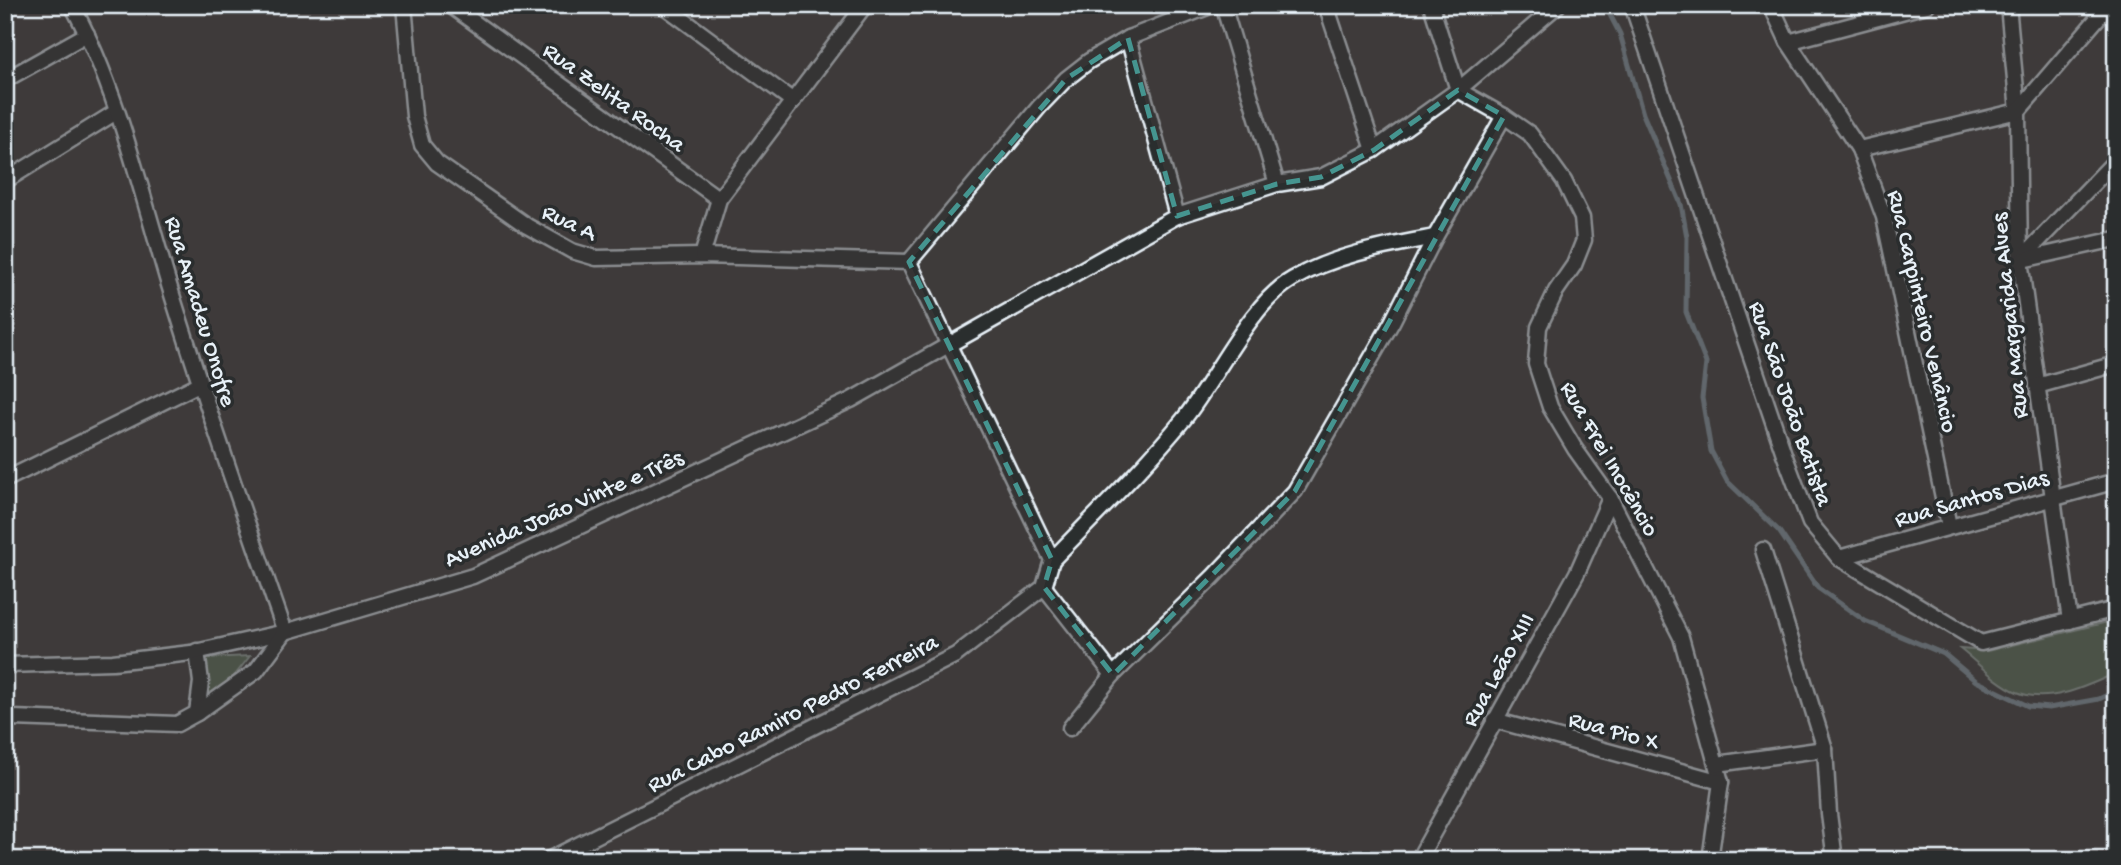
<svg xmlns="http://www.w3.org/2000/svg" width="2121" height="865" font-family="'Gochi Hand',sans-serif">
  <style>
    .green { fill: #5c6f58; stroke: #a2b0a8; stroke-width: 2 }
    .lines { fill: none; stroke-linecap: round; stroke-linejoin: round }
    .stream { stroke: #8c9da8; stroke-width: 5 }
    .street-casing { stroke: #e8f1f8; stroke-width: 19 }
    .street { stroke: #2a2d2e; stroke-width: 14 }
    .marked { fill: none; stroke: #459590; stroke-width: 5; stroke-dasharray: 14 9; stroke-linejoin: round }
    .labels { text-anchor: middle; stroke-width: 7; stroke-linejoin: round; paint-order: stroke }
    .street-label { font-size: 24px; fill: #e8f1f8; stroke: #2a2d2e }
  </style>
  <rect width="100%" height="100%" fill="#3e3b3a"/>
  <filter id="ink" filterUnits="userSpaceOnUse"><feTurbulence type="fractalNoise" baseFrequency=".0143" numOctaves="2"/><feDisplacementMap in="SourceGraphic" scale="14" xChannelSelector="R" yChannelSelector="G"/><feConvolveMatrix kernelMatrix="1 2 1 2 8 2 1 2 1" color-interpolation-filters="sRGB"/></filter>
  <g filter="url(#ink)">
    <g class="green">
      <path d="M 2116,620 L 2116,673 C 2087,686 2049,705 2017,692 C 1996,683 1978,663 1960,649 L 1987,651 Z"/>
      <polygon points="250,656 235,675 208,698 206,658"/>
    </g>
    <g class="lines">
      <polyline class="stream" points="1602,5 1607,9 1620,34 1643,114 1681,204 1687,237 1686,312 1706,363 1702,398 1711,451 1727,481 1779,531 1818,588 1865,621 1944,654 1976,681 2028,706 2049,708 2099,699 2116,691"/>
      <defs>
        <g id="street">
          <polyline points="404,5 414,116 422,145 437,163 527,226 572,251 596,258 702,256 909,262"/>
          <polyline points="450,5 719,199"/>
          <polyline points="663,5 793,101"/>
          <polyline points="1223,5 1277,184"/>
          <polyline points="1326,5 1374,150"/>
          <polyline points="1431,5 1458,90 1504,116 1530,134 1564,181 1582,218 1584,240 1574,265 1556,291 1539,327 1536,364 1550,407 1575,449 1610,498 1681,637 1721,782 1710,860"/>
          <polyline points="1632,5 1784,454 1810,523 1839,558 1981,643 2116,609"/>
          <polyline points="1771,5 1788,42 1859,149 1884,217 1949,526"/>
          <polyline points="2008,5 2018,111 2020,260 2070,621"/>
          <polyline points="1128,38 1177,216"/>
          <polyline points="1788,42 1927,5"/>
          <polyline points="5,80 87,34"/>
          <polyline points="1859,149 2018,111 2109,5"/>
          <polyline points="5,181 116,112"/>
          <polyline points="702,256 719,199 865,5"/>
          <polyline points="2020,260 2116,160"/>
          <polyline points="2022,260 2116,239"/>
          <polyline points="909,262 1040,106 1066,79 1089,61 1128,38 1213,5"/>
          <polyline points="2037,386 2116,364"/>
          <polyline points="5,480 199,384"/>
          <polyline points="1763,550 1825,749 1829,814 1835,860"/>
          <polyline points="1839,558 2116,481"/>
          <path d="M 1052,560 C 1096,514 1143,469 1183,420 C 1215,381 1250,303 1293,279 C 1337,254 1387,246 1435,237"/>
          <polyline points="1044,587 1113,675 1213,577 1295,491 1392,322 1435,237 1504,116"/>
          <polyline points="197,651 201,682 197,713"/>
          <polyline points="5,665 113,662 191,653 285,632 473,576 851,400 1177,216 1277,184 1321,177 1374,150 1458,90 1558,5"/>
          <polyline points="1494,720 1721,782"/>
          <path d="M 5,721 L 13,718 L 177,724 L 197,713 L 256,671 L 285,632 C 245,517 205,402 169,285 C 142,195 117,87 72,5"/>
          <polyline points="1070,728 1113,675"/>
          <polyline points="1717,764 1825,749"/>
          <polyline points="548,860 956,655 1044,587 1052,560 909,262"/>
          <polyline points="1418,860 1577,573 1610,498"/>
        </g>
      </defs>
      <use href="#street" class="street-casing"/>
      <use href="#street" class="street"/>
    </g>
  </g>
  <path d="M0 0H2121V865H0ZM 1128,38 L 1177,216 L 1277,184 L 1321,177 L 1374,150 L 1458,90 L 1504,116 L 1295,491 L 1113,675 L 1044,587 L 1052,560 L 909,262 L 1066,79 Z" fill="#3e3b3a" fill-opacity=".55" fill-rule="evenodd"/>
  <path class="marked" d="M 1128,38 L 1177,216 L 1277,184 L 1321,177 L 1374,150 L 1458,90 L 1504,116 L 1295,491 L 1113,675 L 1044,587 L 1052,560 L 909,262 L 1066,79 Z"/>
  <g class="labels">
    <g class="street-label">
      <text transform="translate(615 96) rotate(36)" y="8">Rua Zelita Rocha</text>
      <text transform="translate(570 221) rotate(25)" y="8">Rua A</text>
      <text transform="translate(202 311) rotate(73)" y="8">Rua Amadeu Onofre</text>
      <text transform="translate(1924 311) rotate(77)" y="8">Rua Carpinteiro Venâncio</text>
      <text transform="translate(2008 316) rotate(-96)" y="8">Rua Margarida Alves</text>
      <text transform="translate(1792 403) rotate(71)" y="8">Rua São João Batista</text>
      <text transform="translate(1611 458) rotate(60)" y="8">Rua Frei Inocêncio</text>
      <text transform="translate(1971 497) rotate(-16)" y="8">Rua Santos Dias</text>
      <text transform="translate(563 507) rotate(-24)" y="8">Avenida João Vinte e Três</text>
      <text transform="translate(1497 669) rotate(-61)" y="8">Rua Leão XIII</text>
      <text transform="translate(792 712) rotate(-27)" y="8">Rua Cabo Ramiro Pedro Ferreira</text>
      <text transform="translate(1614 729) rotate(15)" y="8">Rua Pio X</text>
    </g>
  </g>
  <rect width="2121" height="865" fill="none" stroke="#2a2d2e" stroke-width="28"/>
  <rect x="14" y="14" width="2093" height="837" fill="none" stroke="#e8f1f8" stroke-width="2.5" filter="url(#ink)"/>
</svg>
